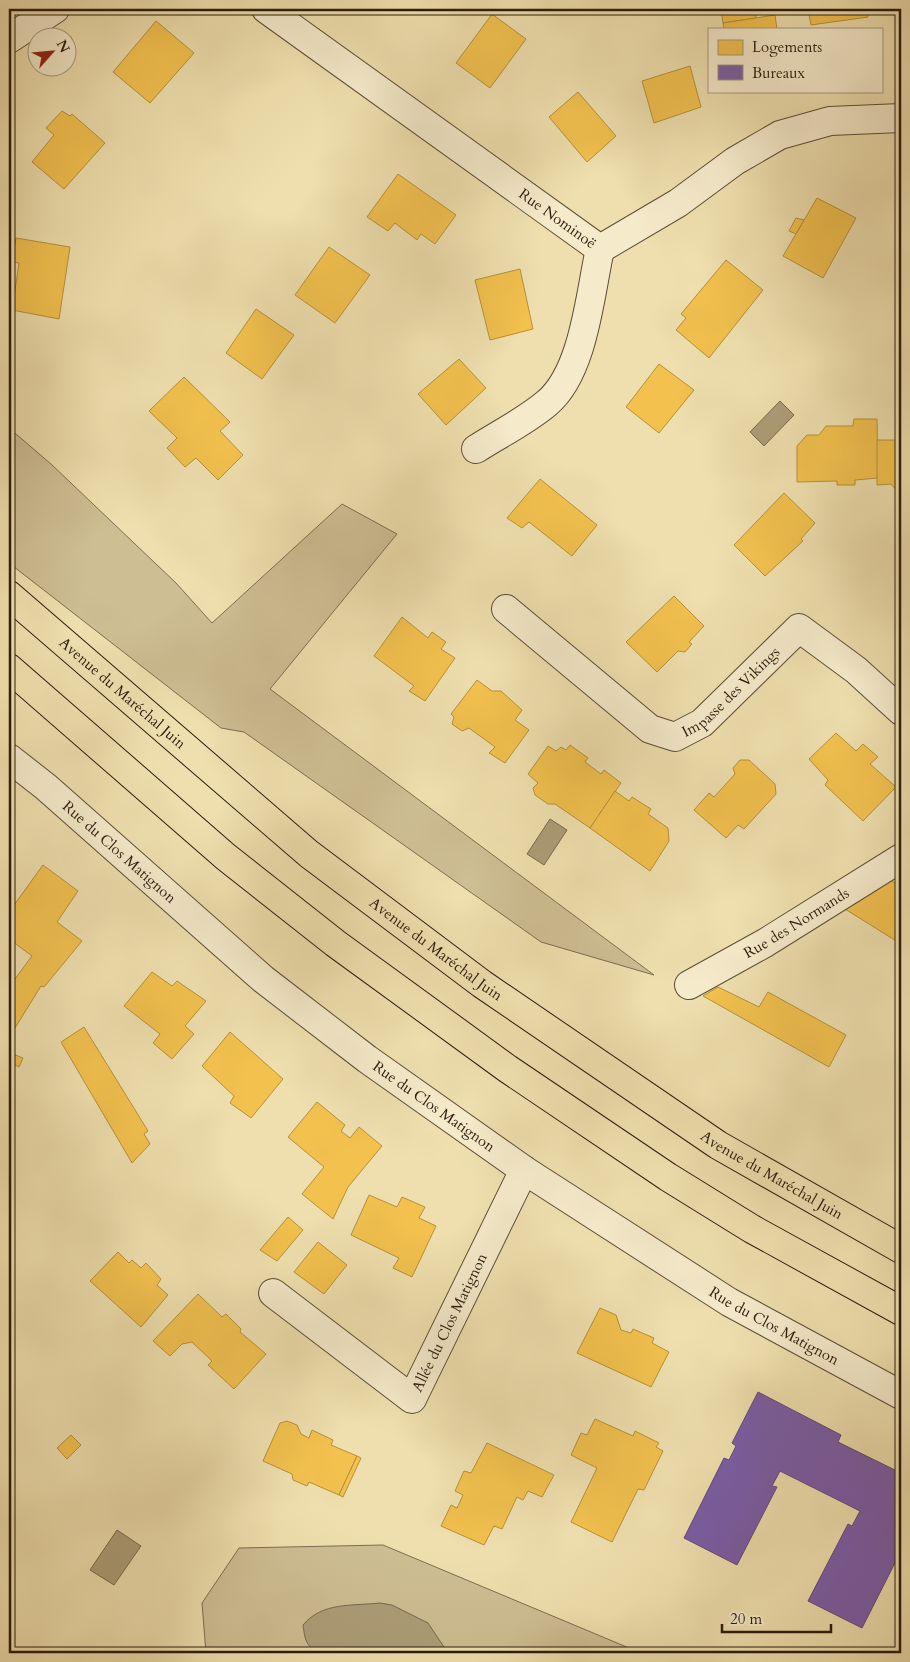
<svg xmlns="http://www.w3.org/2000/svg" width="910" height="1662" font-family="Cardo,serif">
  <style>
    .green { fill: #cebe93; stroke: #7c6d50 }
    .water { fill: #ac9d77; stroke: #78694d }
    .homes { fill: #f2c14e; stroke: #b6903a }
    .offices { fill: #7b5ea7; stroke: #634a79 }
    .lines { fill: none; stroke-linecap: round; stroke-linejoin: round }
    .minor-casing { stroke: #5c4d35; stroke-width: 30 }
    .major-casing { stroke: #2b1c0d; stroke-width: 30 }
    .minor { stroke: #f5eaca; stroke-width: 28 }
    .major { stroke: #efdfae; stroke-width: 28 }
    .labels { text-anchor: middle; stroke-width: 5; stroke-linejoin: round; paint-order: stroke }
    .street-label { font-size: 15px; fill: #2b1c0d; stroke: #f5eaca }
  </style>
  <rect width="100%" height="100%" fill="#efdfae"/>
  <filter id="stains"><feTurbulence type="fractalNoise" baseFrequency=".004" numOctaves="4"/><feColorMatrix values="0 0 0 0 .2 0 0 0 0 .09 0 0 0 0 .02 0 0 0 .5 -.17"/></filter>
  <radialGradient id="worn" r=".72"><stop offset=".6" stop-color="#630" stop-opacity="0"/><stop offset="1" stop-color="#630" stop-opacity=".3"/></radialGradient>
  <g class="green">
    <polygon points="9,428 51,464 176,583 212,623 342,504 397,534 270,689 654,975 541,942 244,732 221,728 9,563"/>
    <polygon points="383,1545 641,1653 206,1653 202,1603 239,1548"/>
  </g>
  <g class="water">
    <polygon points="780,401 794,415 764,446 750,432"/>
    <polygon points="550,819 567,830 544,865 527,854"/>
    <polygon points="117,1530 141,1546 114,1585 90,1570"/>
    <path d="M 380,1603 L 392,1605 L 428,1623 L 448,1653 L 322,1653 C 306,1648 305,1640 303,1625 C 322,1602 352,1606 380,1603 Z"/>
  </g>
  <g class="homes">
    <polygon points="721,9 755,9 756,18 723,23"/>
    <polygon points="808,9 867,9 868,17 811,25"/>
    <polygon points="492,14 526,39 490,88 456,63"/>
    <polygon points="775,15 777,29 724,29 723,23"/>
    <polygon points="156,21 194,53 150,103 113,72"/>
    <polygon points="690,66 701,107 654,123 642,81"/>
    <polygon points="578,92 616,136 587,162 549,117"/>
    <polygon points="62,111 70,116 72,114 105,143 64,189 32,162 54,135 46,128"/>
    <polygon points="398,174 456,215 435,244 421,234 417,240 395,223 388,231 367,217"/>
    <polygon points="817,198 856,218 823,278 783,256"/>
    <polygon points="796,218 804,220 796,234 789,231"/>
    <polygon points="16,238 70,247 59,319 12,310 19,263 12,262"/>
    <polygon points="901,238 901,250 896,247"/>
    <polygon points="329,247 370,275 335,323 295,295"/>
    <polygon points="726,260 763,290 709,358 676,330 686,318 681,314"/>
    <polygon points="520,269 533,329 490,340 475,280"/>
    <polygon points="256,309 294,335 262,379 226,353"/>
    <polygon points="459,359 486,388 446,425 418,394"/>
    <polygon points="659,364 694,390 659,433 626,407"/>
    <polygon points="184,377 230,422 220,431 243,455 218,480 196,458 185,467 167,448 177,438 149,411"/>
    <polygon points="854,419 877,419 878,478 855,480 855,485 837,485 837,481 797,482 797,446 807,435 819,435 826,426 853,426"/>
    <polygon points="877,440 901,440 901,500 895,493 898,492 891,484 877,485"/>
    <polygon points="540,479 597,525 572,556 529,522 522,528 507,518"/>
    <polygon points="784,493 815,523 801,539 803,541 765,576 734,545"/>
    <polygon points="674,596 704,626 689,642 692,644 685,652 678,651 657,672 626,642"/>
    <polygon points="402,617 428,638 432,632 446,642 441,649 455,658 425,701 409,691 414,686 374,656"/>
    <polygon points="477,680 492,691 501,691 522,710 515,720 529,730 505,763 489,753 495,747 469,728 462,731 452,724 454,717 451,714"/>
    <polygon points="836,733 856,751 863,744 878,757 870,764 896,787 863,821 825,785 828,780 809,759"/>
    <polygon points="570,745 588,758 585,762 601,774 604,770 621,783 590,828 555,804 548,804 535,795 533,788 538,783 528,774 548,746 556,751 561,747 566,750"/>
    <polygon points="740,760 749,760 775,784 776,794 744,829 738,825 726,838 694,810 709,793 714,797 735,774 733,768"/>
    <polygon points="615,791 629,801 632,797 651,809 648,814 668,828 669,841 650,871 590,828"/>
    <polygon points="43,865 78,891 57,922 82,941 44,987 41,986 15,1028 9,1023 9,987 32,956 9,939 9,912"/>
    <polygon points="890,880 901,887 901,944 845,909"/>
    <polygon points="152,972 172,986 177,981 206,1001 185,1026 194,1034 172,1059 153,1043 160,1034 124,1006"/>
    <polygon points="718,987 759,1007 768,992 846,1035 829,1067 703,996"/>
    <polygon points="84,1027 148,1131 144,1134 150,1144 132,1163 61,1042"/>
    <polygon points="230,1032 283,1079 251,1118 230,1103 234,1096 202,1066"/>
    <polygon points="10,1053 23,1058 19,1067 9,1062"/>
    <polygon points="317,1102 345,1125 341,1131 350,1138 359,1127 382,1146 348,1187 333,1219 302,1194 324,1167 288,1137"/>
    <polygon points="369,1195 397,1207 402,1197 425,1207 419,1218 436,1226 412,1277 393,1268 399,1258 351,1235"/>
    <polygon points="288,1217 303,1230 277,1261 260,1250"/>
    <polygon points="318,1242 347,1265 324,1294 294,1272"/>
    <polygon points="118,1252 129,1263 132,1260 141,1268 146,1263 161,1279 157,1285 168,1295 141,1327 90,1281"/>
    <polygon points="198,1294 222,1317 226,1314 241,1329 240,1332 266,1354 234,1389 208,1365 212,1361 192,1342 182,1344 170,1356 153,1341"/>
    <polygon points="600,1308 616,1315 621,1330 631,1333 633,1329 654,1338 652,1343 669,1352 651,1387 577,1353"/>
    <polygon points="595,1419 633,1436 635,1431 659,1443 656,1447 663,1451 644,1490 638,1489 612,1542 571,1522 597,1468 571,1455 581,1433 587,1435"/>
    <polygon points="287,1421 297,1425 301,1434 309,1438 312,1430 333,1440 331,1445 357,1456 339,1495 309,1482 307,1486 293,1480 292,1474 263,1461 280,1423"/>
    <polygon points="71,1435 81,1445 67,1459 57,1448"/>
    <polygon points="487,1443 554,1475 542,1497 528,1491 523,1500 517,1497 502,1529 494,1526 484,1545 441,1526 451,1505 457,1508 463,1495 455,1491 464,1471 471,1473"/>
    <polygon points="357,1456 361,1458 343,1497 339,1495"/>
  </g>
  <polygon class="offices" points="758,1392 841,1435 838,1442 901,1473 901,1535 895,1547 901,1551 862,1628 808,1601 848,1524 852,1526 860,1511 780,1471 772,1486 777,1487 737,1565 684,1538 724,1458 729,1460 736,1446 732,1443"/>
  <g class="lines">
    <defs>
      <g id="minor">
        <path id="s1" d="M 266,9 L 600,249 L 678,203 L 735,161 L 780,135 L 830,121 L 901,118"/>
        <polyline points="9,39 55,9"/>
        <path d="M 476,449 C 499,434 526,421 547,403 C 584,372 590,294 600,249"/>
        <path id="s2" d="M 506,609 L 650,729 L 675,737 L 702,723 L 799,628 L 856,670 L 901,711"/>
        <path id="s3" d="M 9,758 L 46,787 L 263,979 L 367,1059 L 524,1170 L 729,1302 L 901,1395"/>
        <path id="s4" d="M 689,985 L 765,943 L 901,858"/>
        <path id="s5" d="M 273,1293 L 412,1399 L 524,1170"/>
      </g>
      <g id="major">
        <path id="s6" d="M 9,595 L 309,854 L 482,984 L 718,1145 L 901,1249"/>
        <polyline points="9,668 226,857 335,943 508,1069 668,1177 752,1229 901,1311"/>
      </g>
    </defs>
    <use href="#minor" class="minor-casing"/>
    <use href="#major" class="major-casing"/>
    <use href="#minor" class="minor"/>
    <use href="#major" class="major"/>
  </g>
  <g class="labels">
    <g class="street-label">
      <text dy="5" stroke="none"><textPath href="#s1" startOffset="359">Rue Nominoë</textPath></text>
      <text dy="5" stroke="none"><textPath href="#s2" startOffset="286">Impasse des Vikings</textPath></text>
      <text dy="5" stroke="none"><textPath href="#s6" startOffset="150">Avenue du Maréchal Juin</textPath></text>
      <text dy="5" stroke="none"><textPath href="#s3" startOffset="145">Rue du Clos Matignon</textPath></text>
      <text dy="5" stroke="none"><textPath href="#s4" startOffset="124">Rue des Normands</textPath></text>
      <text dy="5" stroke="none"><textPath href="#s6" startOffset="555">Avenue du Maréchal Juin</textPath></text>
      <text dy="5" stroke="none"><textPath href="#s3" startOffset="550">Rue du Clos Matignon</textPath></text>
      <text dy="5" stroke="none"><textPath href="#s6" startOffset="960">Avenue du Maréchal Juin</textPath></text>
      <text dy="5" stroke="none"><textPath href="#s5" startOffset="260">Allée du Clos Matignon</textPath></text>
      <text dy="5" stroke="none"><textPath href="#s3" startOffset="955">Rue du Clos Matignon</textPath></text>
    </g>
  </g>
  <rect width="910" height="1662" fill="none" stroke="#efdfae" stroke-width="30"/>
  <rect x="10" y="10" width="890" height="1642" fill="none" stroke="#2b1c0d" stroke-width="2.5"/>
  <rect x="15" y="15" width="880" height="1632" fill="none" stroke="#2b1c0d"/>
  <rect x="708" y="28" width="175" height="65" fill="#f5eaca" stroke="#a4987e"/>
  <rect x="718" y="40" width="25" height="15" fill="#f2c14e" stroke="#a4987e"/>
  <text x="752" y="52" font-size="15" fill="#2b1c0d">Logements</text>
  <rect x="718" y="65" width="25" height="15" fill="#7b5ea7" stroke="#a4987e"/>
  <text x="752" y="78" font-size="15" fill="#2b1c0d">Bureaux</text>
  <g transform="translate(52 52) rotate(63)"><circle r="24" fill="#f5eaca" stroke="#a4987e"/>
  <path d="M0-4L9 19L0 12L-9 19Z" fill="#8f2418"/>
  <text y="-8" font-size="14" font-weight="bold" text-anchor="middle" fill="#2b1c0d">N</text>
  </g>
  <path d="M722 1624v8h109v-8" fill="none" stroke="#2b1c0d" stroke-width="2.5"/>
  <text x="730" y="1624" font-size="15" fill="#2b1c0d" stroke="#f5eaca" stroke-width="4" paint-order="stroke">20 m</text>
  <rect width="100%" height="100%" filter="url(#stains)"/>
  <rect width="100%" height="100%" fill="url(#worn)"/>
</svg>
